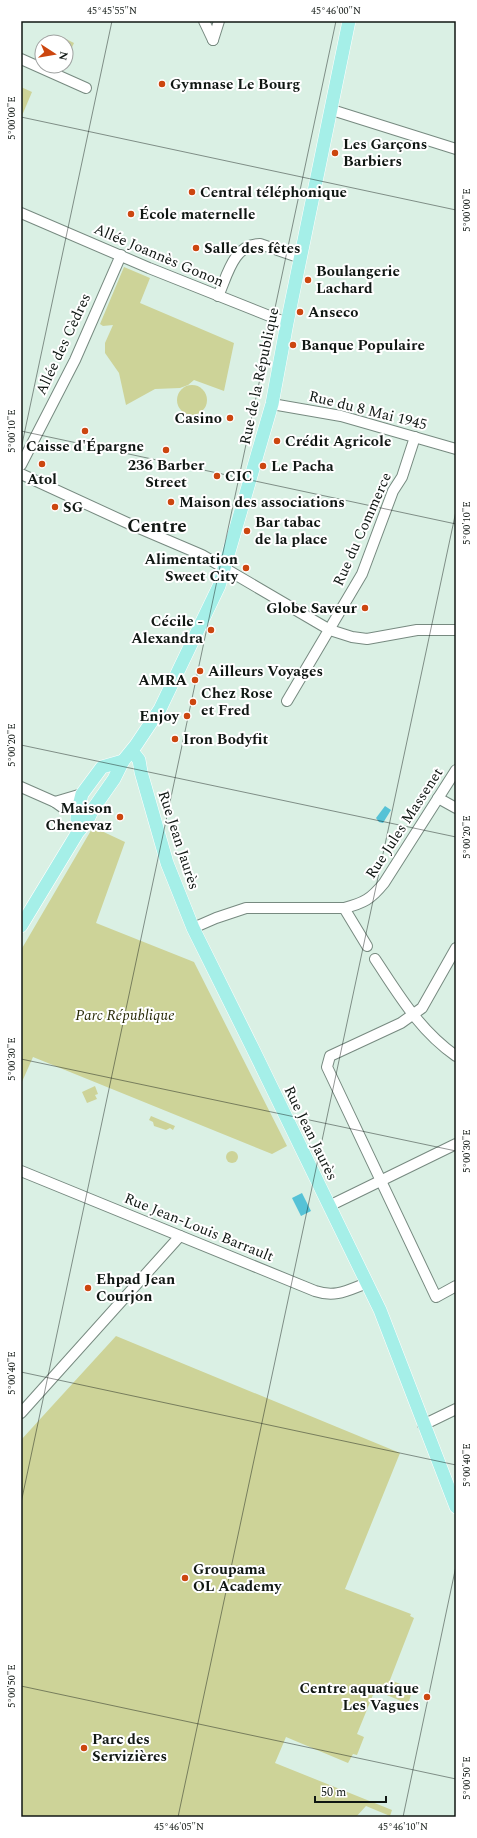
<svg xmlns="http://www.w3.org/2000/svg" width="477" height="1838" font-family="Spectral,serif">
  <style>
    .green { fill: #cdd398 }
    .water { fill: #56c2d6 }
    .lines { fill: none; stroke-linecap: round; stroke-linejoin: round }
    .minor-casing { stroke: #778a80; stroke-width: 12 }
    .major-casing { stroke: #fff; stroke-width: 14 }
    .minor { stroke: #fff; stroke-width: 10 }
    .major { stroke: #a5efe8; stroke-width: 13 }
    .tram { stroke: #38423c; stroke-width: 1 }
    .ticks { fill: none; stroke: #101713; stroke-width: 1; stroke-opacity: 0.45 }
    .poi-dot { fill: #cc460f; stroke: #fff; stroke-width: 1.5 }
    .labels { text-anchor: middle; stroke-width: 4; stroke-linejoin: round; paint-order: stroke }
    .poi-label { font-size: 15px; font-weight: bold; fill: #101713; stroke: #fff; text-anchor: start }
    .street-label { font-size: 15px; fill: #101713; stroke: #fff }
    .park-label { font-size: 15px; font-style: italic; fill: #2b2d0a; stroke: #fff }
    .district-label { font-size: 19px; font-weight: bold; fill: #101713; stroke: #fff }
    .neatline { fill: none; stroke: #101713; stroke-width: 1.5 }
    .ticks-label { font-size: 10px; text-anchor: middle; fill: #101713 }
  </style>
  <rect width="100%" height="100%" fill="#daf0e4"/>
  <g class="green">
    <polygon points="58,35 74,43 66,60 66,42 55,42"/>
    <polygon points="21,87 32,92 21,118"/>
    <polygon points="124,267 150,278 140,303 234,343 224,391 194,380 188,385 180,388 155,389 126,405 119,373 105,353 105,343 113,325 103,326 100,324"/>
    <circle cx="192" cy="400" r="15"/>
    <polygon points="93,827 125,842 96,923 194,962 287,1146 272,1154 33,1057 21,1084 21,950"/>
    <polygon points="95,1086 98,1094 95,1095 97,1099 87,1103 82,1092"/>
    <polygon points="151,1116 175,1126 173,1130 170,1128 166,1130 154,1126 153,1122 149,1120"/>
    <circle cx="232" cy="1157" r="6"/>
    <polygon points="116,1336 400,1453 345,1589 411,1614 410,1616 414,1618 390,1680 413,1689 408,1704 375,1690 357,1734 364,1737 357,1755 353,1754 348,1763 286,1737 275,1763 392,1810 390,1816 366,1806 356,1817 21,1817 21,1440"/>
  </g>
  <g class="water">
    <polygon points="385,806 391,810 383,823 379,822 376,818"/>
    <polygon points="302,1193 311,1211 301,1216 292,1198"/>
  </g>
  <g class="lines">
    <defs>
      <g id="minor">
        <polyline points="204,21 213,40"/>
        <polyline points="213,40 219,21"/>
        <polyline points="21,59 86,88"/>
        <polyline points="332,110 456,149"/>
        <polyline points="21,213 149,268 287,323"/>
        <path d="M 218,296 C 227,277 233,244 260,244 L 301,258"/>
        <polyline points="272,404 341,416 456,449"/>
        <polyline points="21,465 75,360 121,255"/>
        <polyline points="21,474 134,526 202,555 330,630 352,637 367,639 417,630 456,630"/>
        <polyline points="287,701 362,574 393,491 402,477 415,437"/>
        <polyline points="21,787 55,802 62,807 84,810"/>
        <polyline points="438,798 456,808"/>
        <polyline points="55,802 82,794"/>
        <polyline points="344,908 367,946"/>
        <path d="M 193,928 L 216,918 L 246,908 L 344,908 C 364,903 371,899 384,883 L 456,770"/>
        <polyline points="456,948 422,1008 401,1023 330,1056 327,1067 436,1297 456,1286"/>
        <path d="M 375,959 C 399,995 419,1030 456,1056"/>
        <path d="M 21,1171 L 315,1291 C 336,1298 348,1290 367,1283"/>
        <polyline points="329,1206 456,1144"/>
        <polyline points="21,1413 180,1236"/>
        <polyline points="423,1425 456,1409"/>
      </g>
      <g id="major">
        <polyline points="132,751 139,760 141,772 167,863 193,928 252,1047 380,1310 456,1507"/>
        <polyline points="80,829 77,819 78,810 82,794 102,767 123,761"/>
        <polyline points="21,926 78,832 86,823 93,809 114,779 123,761 136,745 160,709 219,586 272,404 287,323 349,21"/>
      </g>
    </defs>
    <use href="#minor" class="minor-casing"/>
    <use href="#major" class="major-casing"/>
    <use href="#minor" class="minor"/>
    <use href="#major" class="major"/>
    <polyline class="tram" points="455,1817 456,1816"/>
  </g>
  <path class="ticks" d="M 21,117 L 456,210M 21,431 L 456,524M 21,449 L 112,21M 21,745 L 456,837M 21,1059 L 456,1151M 21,1372 L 456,1465M 21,1503 L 336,21M 21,1686 L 456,1779M 178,1817 L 456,511M 403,1817 L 456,1566"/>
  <g class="poi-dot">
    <circle cx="162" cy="84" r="4"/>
    <circle cx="335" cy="153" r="4"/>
    <circle cx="192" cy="192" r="4"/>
    <circle cx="131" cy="214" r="4"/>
    <circle cx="196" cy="248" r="4"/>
    <circle cx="308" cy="280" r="4"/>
    <circle cx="300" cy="312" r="4"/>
    <circle cx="293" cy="345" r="4"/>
    <circle cx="230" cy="418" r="4"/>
    <circle cx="85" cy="431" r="4"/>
    <circle cx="277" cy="441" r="4"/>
    <circle cx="166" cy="450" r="4"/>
    <circle cx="42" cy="464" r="4"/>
    <circle cx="263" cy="466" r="4"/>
    <circle cx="217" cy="476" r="4"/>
    <circle cx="171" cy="502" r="4"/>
    <circle cx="55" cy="507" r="4"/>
    <circle cx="247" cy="531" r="4"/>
    <circle cx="246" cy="568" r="4"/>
    <circle cx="365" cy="608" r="4"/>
    <circle cx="211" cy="630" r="4"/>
    <circle cx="200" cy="671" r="4"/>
    <circle cx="195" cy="680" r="4"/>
    <circle cx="193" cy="702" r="4"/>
    <circle cx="187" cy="716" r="4"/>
    <circle cx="175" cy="739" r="4"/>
    <circle cx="120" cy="817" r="4"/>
    <circle cx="88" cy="1288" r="4"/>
    <circle cx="185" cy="1578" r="4"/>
    <circle cx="427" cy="1697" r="4"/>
    <circle cx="84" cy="1748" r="4"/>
  </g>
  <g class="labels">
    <g class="poi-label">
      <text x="170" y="89">Gymnase Le Bourg</text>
      <text x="343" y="149">Les Garçons<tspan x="343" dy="17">Barbiers</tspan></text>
      <text x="200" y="197">Central téléphonique</text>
      <text x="139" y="219">École maternelle</text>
      <text x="204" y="253">Salle des fêtes</text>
      <text x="316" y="276">Boulangerie<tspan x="316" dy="17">Lachard</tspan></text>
      <text x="308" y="317">Anseco</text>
      <text x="301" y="350">Banque Populaire</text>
      <text x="222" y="423" text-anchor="end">Casino</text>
      <text x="285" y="446">Crédit Agricole</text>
      <text x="85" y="451" text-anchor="middle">Caisse d'Épargne</text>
      <text x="166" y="470" text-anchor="middle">236 Barber<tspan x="166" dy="17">Street</tspan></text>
      <text x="271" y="471">Le Pacha</text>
      <text x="225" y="481">CIC</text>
      <text x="42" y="484" text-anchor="middle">Atol</text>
      <text x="179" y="507">Maison des associations</text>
      <text x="63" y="512">SG</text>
      <text x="255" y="527">Bar tabac<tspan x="255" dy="17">de la place</tspan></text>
      <text x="238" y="564" text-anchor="end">Alimentation<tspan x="238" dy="17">Sweet City</tspan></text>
      <text x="357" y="613" text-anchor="end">Globe Saveur</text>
      <text x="203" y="626" text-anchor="end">Cécile -<tspan x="203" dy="17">Alexandra</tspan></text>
      <text x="208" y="676">Ailleurs Voyages</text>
      <text x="187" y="685" text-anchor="end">AMRA</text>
      <text x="201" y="698">Chez Rose<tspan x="201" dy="17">et Fred</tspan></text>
      <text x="179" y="721" text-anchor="end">Enjoy</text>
      <text x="183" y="744">Iron Bodyfit</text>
      <text x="112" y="813" text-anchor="end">Maison<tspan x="112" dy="17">Chenevaz</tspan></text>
      <text x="96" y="1284">Ehpad Jean<tspan x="96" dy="17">Courjon</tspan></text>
      <text x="193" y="1574">Groupama<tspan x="193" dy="17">OL Academy</tspan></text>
      <text x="419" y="1693" text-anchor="end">Centre aquatique<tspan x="419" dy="17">Les Vagues</tspan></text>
      <text x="92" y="1744">Parc des<tspan x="92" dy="17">Servizières</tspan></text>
    </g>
    <g class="street-label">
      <text transform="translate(159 255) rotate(23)" y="5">Allée Joannès Gonon</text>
      <text transform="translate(63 344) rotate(-65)" y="5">Allée des Cèdres</text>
      <text transform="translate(259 376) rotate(-78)" y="5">Rue de la République</text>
      <text transform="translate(368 410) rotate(14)" y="5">Rue du 8 Mai 1945</text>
      <text transform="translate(362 529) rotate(-66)" y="5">Rue du Commerce</text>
      <text transform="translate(404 823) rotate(-57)" y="5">Rue Jules Massenet</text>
      <text transform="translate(179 840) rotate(72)" y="5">Rue Jean Jaurès</text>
      <text transform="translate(311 1133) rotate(64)" y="5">Rue Jean Jaurès</text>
      <text transform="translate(199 1227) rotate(22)" y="5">Rue Jean-Louis Barrault</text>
    </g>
    <g class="park-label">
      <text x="125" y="1020">Parc République</text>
    </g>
    <g class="district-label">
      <text x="157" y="532">Centre</text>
    </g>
  </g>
  <rect width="477" height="1838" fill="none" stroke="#ffffff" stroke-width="44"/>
  <g transform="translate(54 54) rotate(102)"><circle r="19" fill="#ffffff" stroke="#9fa2a1"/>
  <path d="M0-3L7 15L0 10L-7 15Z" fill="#cc460f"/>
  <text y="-6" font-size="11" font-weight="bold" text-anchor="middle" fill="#101713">N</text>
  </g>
  <path d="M315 1796v6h71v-6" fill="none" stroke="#101713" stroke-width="2"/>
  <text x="321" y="1796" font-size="12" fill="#101713" stroke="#ffffff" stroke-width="3" paint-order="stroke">50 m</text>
  <rect x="22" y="22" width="433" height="1794" class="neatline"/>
  <g class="ticks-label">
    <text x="112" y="14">45°45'55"N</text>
    <text x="336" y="14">45°46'00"N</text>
    <text transform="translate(11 118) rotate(-90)" y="4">5°00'00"E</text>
    <text transform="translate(466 210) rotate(-90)" y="4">5°00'00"E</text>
    <text transform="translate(11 431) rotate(-90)" y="4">5°00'10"E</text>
    <text transform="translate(466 523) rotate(-90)" y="4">5°00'10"E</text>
    <text transform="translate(11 745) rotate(-90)" y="4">5°00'20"E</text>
    <text transform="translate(466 837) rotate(-90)" y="4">5°00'20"E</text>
    <text transform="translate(11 1059) rotate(-90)" y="4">5°00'30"E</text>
    <text transform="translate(466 1151) rotate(-90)" y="4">5°00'30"E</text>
    <text transform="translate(11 1373) rotate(-90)" y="4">5°00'40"E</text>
    <text transform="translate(466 1465) rotate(-90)" y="4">5°00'40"E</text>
    <text transform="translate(11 1686) rotate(-90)" y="4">5°00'50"E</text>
    <text transform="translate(466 1778) rotate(-90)" y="4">5°00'50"E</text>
    <text x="179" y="1830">45°46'05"N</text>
    <text x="403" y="1830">45°46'10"N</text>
  </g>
</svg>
